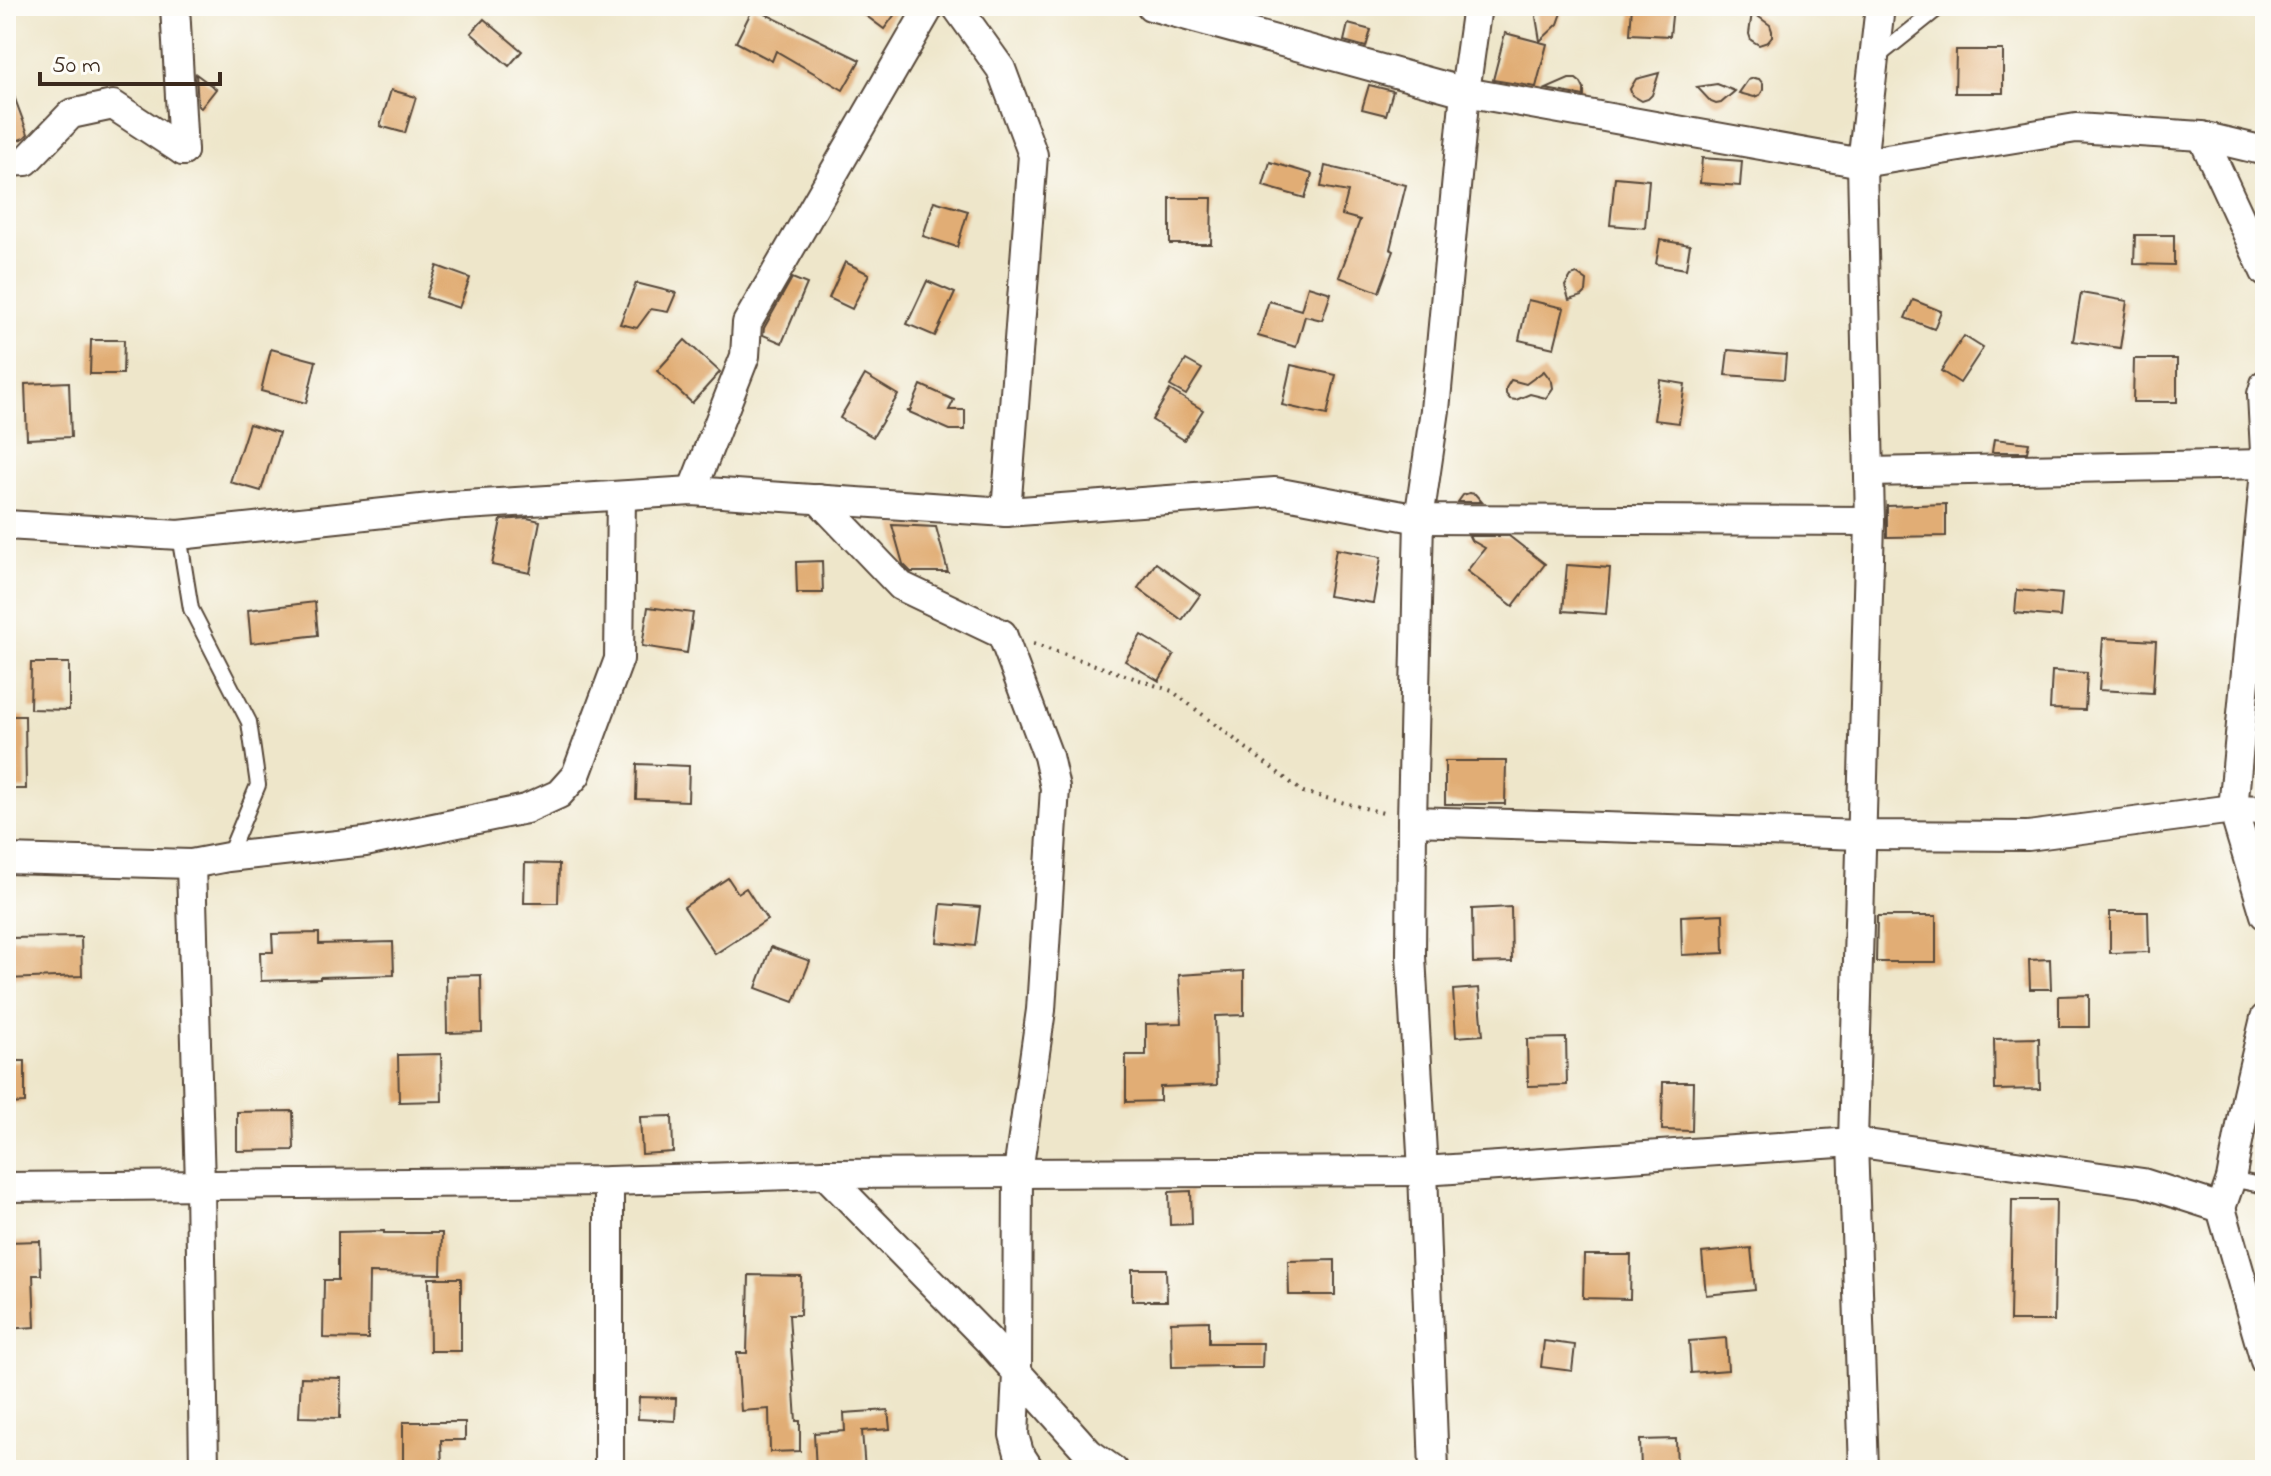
<svg xmlns="http://www.w3.org/2000/svg" width="2271" height="1476" font-family="'Indie Flower',sans-serif">
  <style>
    .building { fill: #e1ad75 }
    .lines { fill: none; stroke-linecap: round; stroke-linejoin: round }
    .service-casing { stroke: #564638; stroke-width: 18 }
    .minor-casing { stroke: #564638; stroke-width: 32 }
    .path { stroke: #564638; stroke-width: 4; stroke-dasharray: 2 6; stroke-linecap: butt }
    .service { stroke: #fff; stroke-width: 14 }
    .minor { stroke: #fff; stroke-width: 28 }
  </style>
  <rect width="100%" height="100%" fill="#fdfcf7"/>
  <filter id="ink" filterUnits="userSpaceOnUse"><feTurbulence type="fractalNoise" baseFrequency=".0125" numOctaves="2"/><feDisplacementMap in="SourceGraphic" scale="16" xChannelSelector="R" yChannelSelector="G"/><feConvolveMatrix kernelMatrix="1 2 1 2 8 2 1 2 1" color-interpolation-filters="sRGB"/></filter>
  <filter id="wash" filterUnits="userSpaceOnUse"><feTurbulence type="fractalNoise" baseFrequency=".006" numOctaves="4" result="noise"/><feDisplacementMap in="SourceGraphic" scale="32" xChannelSelector="R" yChannelSelector="G"/><feGaussianBlur stdDeviation="1.8" result="paint"/><feColorMatrix in="noise" values="0 0 0 0 0 0 0 0 0 0 0 0 0 0 0 0 0 1.4 0 .05"/><feComposite in="paint" operator="in"/></filter>
  <g filter="url(#wash)">
    <rect width="100%" height="100%" fill="#eee6ca"/>
    <g id="blocks">
      <g class="building">
        <polygon points="853,6 901,6 884,29"/>
        <polygon points="1543,6 1563,10 1558,24 1540,41 1536,17 1537,11"/>
        <polygon points="1632,6 1673,6 1670,36 1630,34"/>
        <polygon points="753,8 860,60 843,90 776,51 772,61 736,42"/>
        <polygon points="1752,12 1770,25 1772,31 1772,37 1768,42 1759,45 1751,40 1749,34"/>
        <polygon points="484,19 522,51 509,66 471,33"/>
        <polygon points="1348,24 1371,30 1366,47 1344,41"/>
        <polygon points="1505,33 1547,44 1536,87 1493,80"/>
        <polygon points="1956,50 2003,50 2003,93 1955,93"/>
        <polygon points="1659,73 1652,95 1648,99 1642,101 1632,95 1630,89 1636,79"/>
        <polygon points="196,74 216,89 201,108 198,106"/>
        <polygon points="1754,78 1759,79 1763,84 1763,90 1760,95 1754,97 1739,93 1748,80"/>
        <polygon points="1569,79 1576,79 1581,83 1584,89 1584,96 1546,89"/>
        <polygon points="6,80 8,80 28,134 24,138 6,145"/>
        <polygon points="1717,84 1735,91 1721,103 1716,104 1711,102 1697,87"/>
        <polygon points="1369,85 1393,91 1386,115 1362,109"/>
        <polygon points="391,90 416,97 405,133 380,126"/>
        <polygon points="1702,158 1742,161 1740,186 1700,183"/>
        <polygon points="1270,162 1312,174 1305,198 1263,186"/>
        <polygon points="1325,166 1406,185 1390,249 1394,251 1379,292 1339,277 1360,220 1342,215 1348,192 1321,187"/>
        <polygon points="1615,177 1649,180 1645,228 1610,225"/>
        <polygon points="1170,198 1212,198 1211,244 1170,244"/>
        <polygon points="934,201 968,211 957,247 923,236"/>
        <polygon points="2135,235 2174,235 2174,265 2134,264"/>
        <polygon points="1660,240 1690,245 1686,269 1656,264"/>
        <polygon points="845,262 869,274 852,309 829,298"/>
        <polygon points="437,266 470,278 459,308 426,297"/>
        <polygon points="1577,274 1587,281 1586,292 1582,296 1569,300 1565,286 1571,276"/>
        <polygon points="792,278 807,284 782,343 763,335 764,328"/>
        <polygon points="927,281 955,293 935,336 907,324"/>
        <polygon points="636,283 676,293 668,312 651,309 637,328 620,324"/>
        <polygon points="1308,286 1331,293 1322,320 1305,316 1296,347 1258,336 1269,301 1301,310"/>
        <polygon points="2081,293 2127,301 2120,348 2073,341"/>
        <polygon points="1528,300 1564,308 1554,348 1519,340"/>
        <polygon points="1913,300 1941,311 1934,329 1905,318"/>
        <polygon points="1964,336 1983,348 1960,383 1941,371"/>
        <polygon points="91,340 124,340 123,374 90,374"/>
        <polygon points="685,340 720,372 692,403 657,371"/>
        <polygon points="271,349 316,361 306,403 261,391"/>
        <polygon points="1728,350 1786,355 1784,379 1725,375"/>
        <polygon points="2134,359 2177,359 2177,402 2133,402"/>
        <polygon points="1186,360 1202,369 1186,395 1170,386"/>
        <polygon points="1291,365 1336,375 1327,415 1282,405"/>
        <polygon points="1544,371 1552,382 1553,388 1546,398 1530,394 1516,400 1510,399 1506,394 1506,388 1511,380 1526,384"/>
        <polygon points="865,375 898,395 873,437 840,418"/>
        <polygon points="1660,380 1685,384 1679,423 1654,420"/>
        <polygon points="69,382 71,437 27,439 25,384"/>
        <polygon points="921,385 954,400 949,410 965,410 965,430 950,430 907,411 910,411"/>
        <polygon points="1170,390 1203,410 1184,440 1152,420"/>
        <polygon points="249,424 279,433 261,491 230,482"/>
        <polygon points="1994,439 2029,443 2027,452 1992,452"/>
        <polygon points="1469,493 1475,494 1482,502 1458,502 1463,495"/>
        <polygon points="1946,504 1946,536 1887,537 1887,506"/>
        <polygon points="527,518 540,521 530,573 492,565 501,520"/>
        <polygon points="892,525 936,527 948,572 911,572 903,564"/>
        <polygon points="1469,536 1509,536 1545,564 1513,606 1467,571 1485,548 1471,540"/>
        <polygon points="1336,549 1381,557 1373,603 1328,596"/>
        <polygon points="822,561 823,593 797,593 796,562"/>
        <polygon points="1156,563 1200,595 1182,620 1138,588"/>
        <polygon points="1567,565 1610,568 1606,614 1563,611"/>
        <polygon points="2017,590 2062,594 2060,617 2015,613"/>
        <polygon points="315,602 318,635 251,643 248,610"/>
        <polygon points="648,607 693,613 687,653 642,646"/>
        <polygon points="1141,635 1174,655 1159,681 1125,661"/>
        <polygon points="2103,638 2156,641 2153,693 2099,690"/>
        <polygon points="31,663 69,663 69,710 30,709"/>
        <polygon points="2052,671 2087,673 2085,710 2050,709"/>
        <polygon points="6,716 25,716 26,789 6,789"/>
        <polygon points="1445,761 1506,761 1505,804 1445,804"/>
        <polygon points="637,764 689,766 688,801 636,799"/>
        <polygon points="525,863 559,864 558,903 524,903"/>
        <polygon points="728,878 738,893 746,888 767,920 715,954 684,907"/>
        <polygon points="941,904 980,907 975,946 937,942"/>
        <polygon points="1511,907 1512,962 1473,963 1472,909"/>
        <polygon points="2110,912 2148,912 2149,952 2110,953"/>
        <polygon points="1723,914 1724,953 1682,955 1681,916"/>
        <polygon points="1877,916 1936,916 1936,962 1876,962"/>
        <polygon points="319,933 319,944 393,942 394,975 320,977 320,979 261,981 260,952 273,952 272,934"/>
        <polygon points="81,937 82,976 6,979 6,938"/>
        <polygon points="771,947 810,961 794,1002 756,988"/>
        <polygon points="2050,959 2051,989 2030,989 2029,960"/>
        <polygon points="1244,971 1244,1015 1215,1016 1217,1085 1160,1087 1160,1101 1126,1102 1126,1055 1146,1055 1146,1024 1182,1023 1179,975"/>
        <polygon points="481,975 482,1032 447,1033 446,976"/>
        <polygon points="1479,988 1483,1035 1456,1037 1453,990"/>
        <polygon points="2089,995 2089,1027 2059,1027 2059,996"/>
        <polygon points="1566,1038 1567,1085 1528,1086 1527,1039"/>
        <polygon points="2039,1038 2040,1089 1995,1090 1994,1039"/>
        <polygon points="441,1054 442,1101 399,1102 398,1055"/>
        <polygon points="6,1061 25,1061 25,1103 6,1104"/>
        <polygon points="1663,1082 1693,1082 1692,1131 1662,1130"/>
        <polygon points="293,1111 294,1150 237,1151 237,1112"/>
        <polygon points="672,1116 673,1152 642,1154 640,1117"/>
        <polygon points="1191,1191 1192,1224 1170,1225 1169,1192"/>
        <polygon points="2012,1200 2056,1200 2054,1321 2010,1321"/>
        <polygon points="384,1231 384,1233 442,1233 441,1274 369,1273 368,1339 323,1338 324,1280 338,1280 338,1232"/>
        <polygon points="40,1241 41,1275 33,1275 35,1327 6,1329 6,1242"/>
        <polygon points="1751,1248 1755,1290 1706,1295 1702,1253"/>
        <polygon points="1584,1255 1631,1255 1630,1299 1583,1298"/>
        <polygon points="1335,1260 1335,1295 1289,1295 1288,1261"/>
        <polygon points="1132,1269 1166,1269 1167,1301 1132,1301"/>
        <polygon points="749,1275 801,1276 800,1315 789,1315 796,1421 800,1421 800,1451 770,1452 769,1409 741,1411 737,1353 747,1353"/>
        <polygon points="429,1278 461,1278 461,1351 430,1351"/>
        <polygon points="1209,1321 1209,1343 1263,1343 1262,1368 1231,1368 1231,1366 1172,1367 1171,1322"/>
        <polygon points="1726,1338 1728,1370 1691,1373 1689,1341"/>
        <polygon points="1544,1341 1575,1345 1572,1371 1541,1367"/>
        <polygon points="301,1377 341,1378 340,1418 299,1417"/>
        <polygon points="639,1397 676,1398 675,1421 638,1419"/>
        <polygon points="888,1410 890,1429 862,1431 865,1470 816,1470 814,1433 845,1431 844,1413"/>
        <polygon points="403,1422 465,1422 465,1440 441,1440 442,1467 403,1467"/>
        <polygon points="1676,1439 1677,1470 1641,1470 1640,1440"/>
      </g>
    </g>
  </g>
  <g filter="url(#ink)">
    <use href="#blocks" fill-opacity="0" stroke="#564638" stroke-width="2"/>
    <g class="lines">
      <defs>
        <g id="service">
          <polyline points="1876,58 1941,6"/>
          <polyline points="179,535 191,609 249,722 258,785 228,857"/>
          <polyline points="2231,1179 2265,1186"/>
        </g>
        <g id="minor">
          <polyline points="175,6 183,151"/>
          <polyline points="956,6 1001,69 1033,155 1006,512"/>
          <polyline points="1151,6 1465,92 1862,163 2076,128 2202,136 2265,151"/>
          <polyline points="2202,136 2265,272"/>
          <polyline points="6,162 26,161 71,114 113,105 183,151"/>
          <polyline points="2265,384 2262,394 2265,452"/>
          <polyline points="2265,471 2233,809 2265,915"/>
          <polyline points="1869,472 2265,464"/>
          <polyline points="692,491 745,356 747,323 930,6"/>
          <polyline points="818,499 901,586 1002,634 1048,756 1055,788 1041,1010 1018,1172 1017,1374 1014,1435 1019,1453 1030,1470"/>
          <polyline points="6,525 179,535 449,506 692,491 1006,512 1275,492 1419,519 1870,521"/>
          <polyline points="1412,821 1862,835 2028,836 2233,809 2265,810"/>
          <polyline points="6,859 191,864 228,857 365,842 526,809 559,794 576,775 619,659 621,496"/>
          <polyline points="191,864 200,1185 204,1470"/>
          <polyline points="825,1174 988,1340 1089,1453 1113,1470"/>
          <polyline points="609,1181 609,1470"/>
          <polyline points="6,1187 609,1181 825,1174 1423,1171 1853,1142 2143,1183 2221,1208 2265,1361"/>
          <polyline points="2221,1208 2231,1179 2247,1094 2265,1018"/>
          <polyline points="1434,1470 1423,1171 1411,956 1412,821 1419,519 1435,410 1465,92 1477,6"/>
          <polyline points="1864,1470 1853,1142 1870,521 1862,163 1880,6"/>
        </g>
      </defs>
      <use href="#service" class="service-casing"/>
      <use href="#minor" class="minor-casing"/>
      <polyline class="path" points="1033,644 1172,691 1303,792 1387,814"/>
      <use href="#service" class="service"/>
      <use href="#minor" class="minor"/>
    </g>
  </g>
  <rect width="2271" height="1476" fill="none" stroke="#fdfcf7" stroke-width="32"/>
  <path d="M40 72v12h180v-12" fill="none" stroke="#3b2a1e" stroke-width="4"/>
  <text x="52" y="72" font-size="24" fill="#3b2a1e" stroke="#fdfcf7" stroke-width="6" paint-order="stroke">50 m</text>
</svg>
